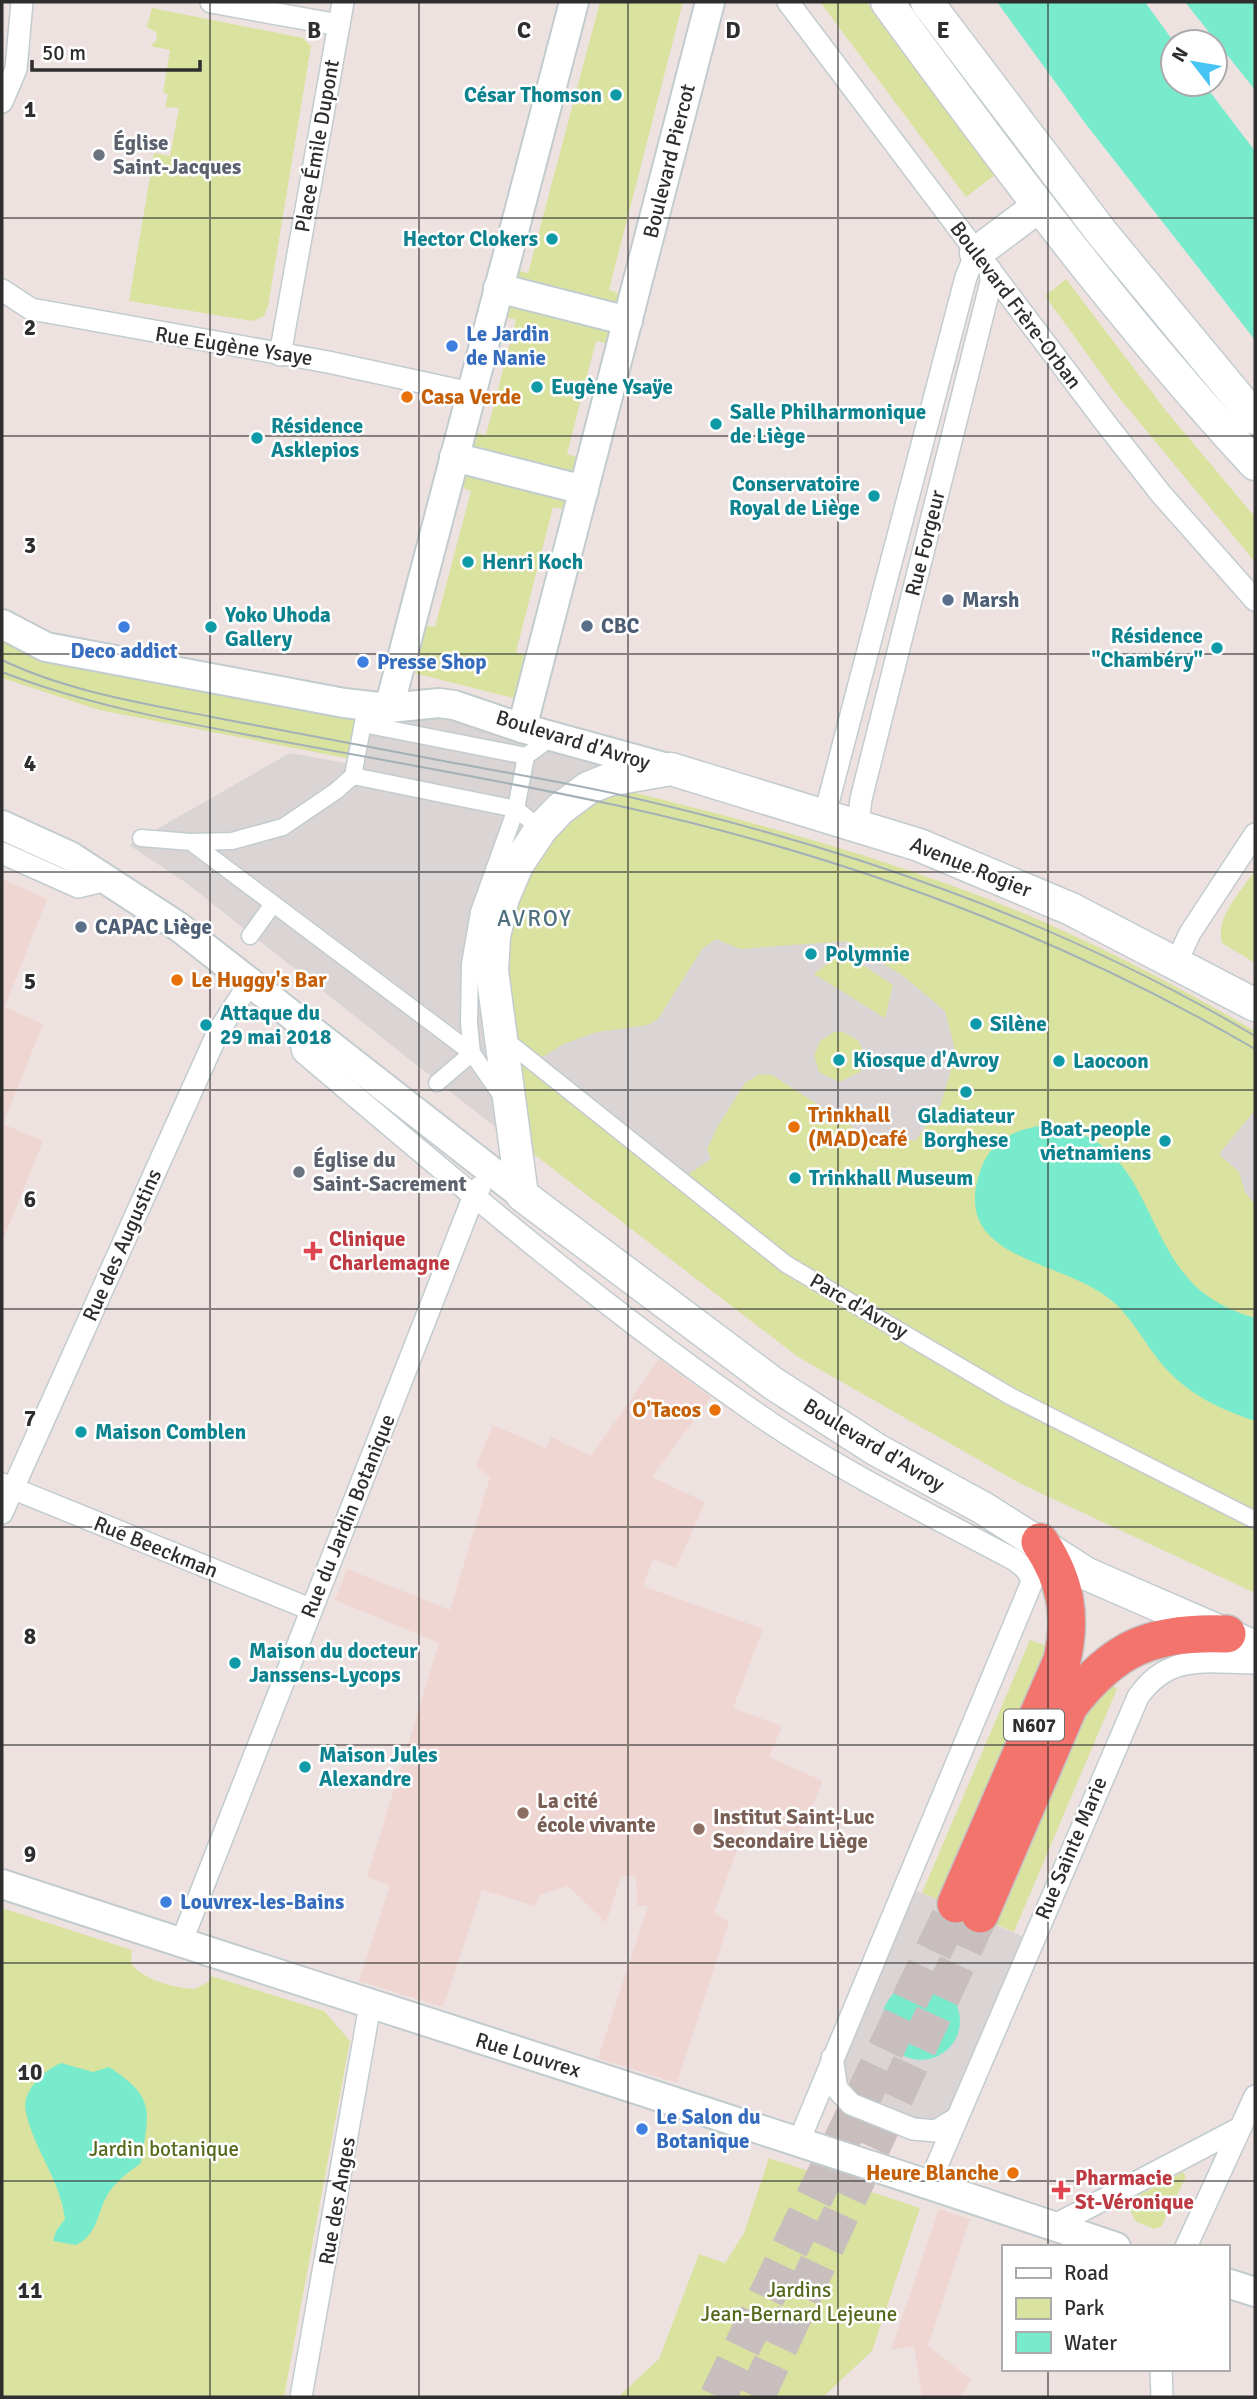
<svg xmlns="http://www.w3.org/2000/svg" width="1257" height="2399" font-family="Signika,sans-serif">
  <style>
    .education { fill: #efd6d2 }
    .green { fill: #dae2a0 }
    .plaza { fill: #dad4d4; fill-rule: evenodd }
    .water { fill: #79ebcd }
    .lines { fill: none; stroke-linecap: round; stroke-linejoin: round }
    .trunk-tunnel { stroke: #c8bebd; stroke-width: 37; stroke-dasharray: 37 18; stroke-linecap: butt }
    .pedestrian-casing { stroke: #c2cccf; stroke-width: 19 }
    .minor-casing { stroke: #c2cccf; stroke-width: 24 }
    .tertiary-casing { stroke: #c2cccf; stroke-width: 32 }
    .secondary-casing { stroke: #c2cccf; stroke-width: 35 }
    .trunk-casing { stroke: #c4c4c4; stroke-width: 40 }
    .pedestrian { stroke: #fff; stroke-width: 16 }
    .minor { stroke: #fff; stroke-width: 21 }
    .tertiary { stroke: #fff; stroke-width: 28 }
    .secondary { stroke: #fff; stroke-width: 32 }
    .trunk { stroke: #f2746c; stroke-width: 37 }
    .tram { stroke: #a3b1b7; stroke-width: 2 }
    .grid { fill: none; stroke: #2e2e2e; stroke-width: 2; stroke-opacity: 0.55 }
    .culture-dot { fill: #0f9aa8; stroke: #fff; stroke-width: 2.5 }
    .worship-dot { fill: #6b7280; stroke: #fff; stroke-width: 2.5 }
    .shop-dot { fill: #3f7fe0; stroke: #fff; stroke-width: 2.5 }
    .food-dot { fill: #e8710a; stroke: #fff; stroke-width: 2.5 }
    .service-dot { fill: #5c6f8a; stroke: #fff; stroke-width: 2.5 }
    .health-dot { fill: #e0444e; stroke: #fff; stroke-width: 2.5 }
    .education-dot { fill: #8d6e63; stroke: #fff; stroke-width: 2.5 }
    .labels { text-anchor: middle; stroke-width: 5; stroke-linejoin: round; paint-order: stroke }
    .shield { fill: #fff; stroke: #6d6d6d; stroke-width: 2 }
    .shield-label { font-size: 19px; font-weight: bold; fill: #2e2e2e }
    .culture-label { font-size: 21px; font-weight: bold; fill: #0d838f; stroke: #fff; text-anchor: start }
    .worship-label { font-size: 21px; font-weight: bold; fill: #5b616d; stroke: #fff; text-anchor: start }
    .street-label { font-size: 21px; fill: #2e2e2e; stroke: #fff }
    .shop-label { font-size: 21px; font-weight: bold; fill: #366cbe; stroke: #fff; text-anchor: start }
    .food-label { font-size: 21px; font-weight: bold; fill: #c56008; stroke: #fff; text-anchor: start }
    .service-label { font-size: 21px; font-weight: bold; fill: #4e5e75; stroke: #fff; text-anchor: start }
    .health-label { font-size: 21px; font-weight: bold; fill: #be3a42; stroke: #fff; text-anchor: start }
    .education-label { font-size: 21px; font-weight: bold; fill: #785e54; stroke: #fff; text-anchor: start }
    .park-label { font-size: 21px; fill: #566a1e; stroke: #fff }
    .neighbourhood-label { font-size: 23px; letter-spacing: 2px; fill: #4f707e; stroke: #fff }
    .grid-label { font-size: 23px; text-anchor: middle; font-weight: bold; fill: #2e2e2e; stroke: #fff; stroke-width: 5; stroke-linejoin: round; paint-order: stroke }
  </style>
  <rect width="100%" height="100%" fill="#eee2e1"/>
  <g class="education">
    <polygon points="2,879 47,899 5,1007 43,1024 3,1124 43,1141 2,1242"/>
    <polygon points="659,1359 711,1397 652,1477 705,1502 676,1568 653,1559 643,1586 763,1629 733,1708 782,1726 769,1757 823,1781 798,1837 749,1818 714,1913 729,1922 677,2083 598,2058 648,1906 637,1906 636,1876 621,1877 606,1923 568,1886 540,1895 535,1906 482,1890 443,2007 359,1981 390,1885 367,1877 439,1643 335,1600 347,1569 450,1610 490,1477 476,1466 493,1425 546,1448 551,1437 591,1456"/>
    <polygon points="939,2209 970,2219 928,2346 972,2380 959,2397 922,2397 914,2346 891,2350"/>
  </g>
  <g class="green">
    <polygon points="600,2 683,2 609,290 625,295 617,306 516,281 512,269 528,273"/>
    <polygon points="820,2 866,2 995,175 966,197"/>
    <polygon points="152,8 303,38 311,46 268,306 264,316 253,321 129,301 154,153 170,156 179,108 165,107 168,94 163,93 170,50 150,46 157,40 156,32 147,27"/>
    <polygon points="1066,279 1167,412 1255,517 1255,562 1116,394 1045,296"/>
    <polygon points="510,303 608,330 609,344 596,341 567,454 580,458 573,471 567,475 470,447 469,431 486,435 516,320 500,315"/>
    <polygon points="465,472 567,499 570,511 553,507 516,652 532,657 521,700 406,671 419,624 435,627 471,491 455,485"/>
    <polygon points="2,628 360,709 351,759 99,710 2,678"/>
    <path d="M 628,791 C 741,819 854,849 964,890 C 1065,927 1162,977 1255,1031 L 1255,1593 L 1021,1484 L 798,1357 L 527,1149 L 504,936 L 540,849 L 576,813 L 609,794 Z"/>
    <path d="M 1255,870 L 1255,963 L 1222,943 C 1215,916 1241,892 1255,870 Z"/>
    <polygon points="1030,1640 1049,1647 942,1901 922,1893"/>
    <polygon points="1110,1684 1117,1689 1014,1932 993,1923 1079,1720"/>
    <path d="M 2,1908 L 132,1950 L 131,1963 C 142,1980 176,1988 195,1989 L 208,1982 L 211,1976 L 324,2011 L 350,2041 L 284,2397 L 2,2397 Z"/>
    <polygon points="769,2158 920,2208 872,2351 823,2397 618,2397 659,2359 699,2254 725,2263 744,2233"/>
    <polygon points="1183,2172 1186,2177 1161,2227 1154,2229 1135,2221 1130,2209 1135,2197"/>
  </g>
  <g class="plaza">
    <polygon points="439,703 671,769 581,791 503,898 514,1142 185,882 129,845 290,753 350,764 360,709"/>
    <path d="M 716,939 L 740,949 L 846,941 L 902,975 L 945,1011 L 955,1049 L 950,1074 L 940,1106 L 916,1140 L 877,1143 L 772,1075 L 760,1074 L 745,1083 L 718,1126 L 707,1149 L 711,1159 L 689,1174 L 675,1175 L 535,1061 L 564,1044 L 597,1032 L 648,1025 L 658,1019 L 702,949 ZM 843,952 L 893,985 L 885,1018 L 814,974 ZM 834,1032 L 843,1032 L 858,1040 L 865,1056 L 860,1072 L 839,1082 L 819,1072 L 814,1056 L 820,1041 Z"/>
    <polygon points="1255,1110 1255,1205 1245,1192 1239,1172 1219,1154"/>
    <polygon points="905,1886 1033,1941 954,2120 936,2131 851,2104 833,2072"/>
  </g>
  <g class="water">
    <polygon points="997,2 1145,2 1174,42 1173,84 1204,84 1255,151 1255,340 1085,123"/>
    <polygon points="1185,2 1255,2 1255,90"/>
    <path d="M 1046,1125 C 1140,1135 1139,1219 1187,1277 C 1204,1298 1230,1311 1255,1318 L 1255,1421 C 1223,1410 1193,1397 1168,1371 C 1146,1348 1134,1317 1107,1297 C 1056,1258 946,1259 982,1166 C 993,1139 1018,1128 1046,1125 Z"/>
    <circle cx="921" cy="2021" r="39"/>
    <path d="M 61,2063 L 93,2072 L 109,2067 C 157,2098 149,2112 141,2163 C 129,2172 116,2181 108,2194 C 97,2212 98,2235 76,2245 L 53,2241 L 56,2231 L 65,2219 C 60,2179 33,2148 26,2112 C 21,2091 44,2070 61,2063 Z"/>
  </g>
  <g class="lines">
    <g class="trunk-tunnel">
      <polyline points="718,2397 956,1904"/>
      <polyline points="756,2397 980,1914"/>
    </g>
    <defs>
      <g id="pedestrian">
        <polyline points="363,724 526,756"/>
        <polyline points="353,776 516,809 541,829"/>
        <polyline points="141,838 191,842 472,1053 501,1095"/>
        <polyline points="191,842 232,841 283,827 336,791 353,776 366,707"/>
        <polyline points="250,936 273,904"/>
        <polyline points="503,1038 786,1264 1010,1396 1255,1520"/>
        <polyline points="437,1083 472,1053 469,1023 470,964 479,912 516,809 526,756 552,737"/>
      </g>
      <g id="minor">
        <polyline points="211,2 339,25"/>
        <polyline points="788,2 1104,421 1161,494 1255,600"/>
        <polyline points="2,102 16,69 22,2"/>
        <polyline points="2,290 31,309 328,362 471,393"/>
        <polyline points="280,355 343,2"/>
        <polyline points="825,814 966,277 976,253"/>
        <polyline points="858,824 861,799 991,282 990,269"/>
        <polyline points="2,853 78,887 106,880"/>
        <polyline points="1177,961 1190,933 1255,834"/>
        <path d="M 295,1017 L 303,1052 C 449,1176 596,1302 753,1411 C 836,1469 927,1513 1015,1560 C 1024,1567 1029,1570 1032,1582 L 799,2141"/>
        <polyline points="2,1484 310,1609"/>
        <polyline points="2,1513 218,1032 251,981"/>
        <polyline points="181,1943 473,1198 480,1187"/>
        <polyline points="832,2058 837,2089 851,2104 913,2129 936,2131 954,2120"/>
        <path d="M 929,2184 L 1138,1697 C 1169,1652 1207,1663 1255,1663"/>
        <polyline points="1053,2226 1240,2128"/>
        <polyline points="1186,2247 1255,2096"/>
        <polyline points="1161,2369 1162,2397"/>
        <polyline points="301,2397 370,2005"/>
      </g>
      <g id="tertiary">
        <polyline points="498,288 628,321"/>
        <polyline points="454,457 584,490"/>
        <polyline points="2,624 46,647 344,703 389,708 439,703 454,705 522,728 671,769"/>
        <polyline points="389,708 574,2"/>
        <polyline points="522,728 710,2"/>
        <polyline points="2,825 70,856 179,927 522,1195"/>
        <path d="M 2,1884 C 373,2006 746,2122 1116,2247"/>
        <polyline points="1227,2283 1255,2292"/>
      </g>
      <g id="secondary">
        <path d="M 887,2 C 1003,161 1121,319 1255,464"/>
        <polyline points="927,2 1102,233 1255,418"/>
        <polyline points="976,253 1039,206"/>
        <polyline points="1255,1005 1071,909 919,845 671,769 608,780 588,788 560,809 541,829 517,865 503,898 494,936 492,971 522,1195 774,1384 877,1450 983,1508 1087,1574 1255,1647"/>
      </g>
      <g id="trunk">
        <path d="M 956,1904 L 1062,1660 C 1072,1616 1066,1581 1040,1542"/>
        <path d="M 980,1914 L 1069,1706 C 1114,1647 1153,1631 1227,1634"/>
      </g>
    </defs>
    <use href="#pedestrian" class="pedestrian-casing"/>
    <use href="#minor" class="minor-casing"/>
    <use href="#tertiary" class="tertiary-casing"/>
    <use href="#secondary" class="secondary-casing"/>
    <use href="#trunk" class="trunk-casing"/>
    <use href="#pedestrian" class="pedestrian"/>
    <use href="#minor" class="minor"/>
    <use href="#tertiary" class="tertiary"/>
    <use href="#secondary" class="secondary"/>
    <use href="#trunk" class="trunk"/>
    <g class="tram">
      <path d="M 2,660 C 66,691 142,703 212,717 C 286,731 359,745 433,759 C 496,771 559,781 621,795 C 843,846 1058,919 1255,1036"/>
      <path d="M 2,672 C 87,705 175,721 264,738 C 381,760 499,780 615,805 C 841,854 1056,933 1255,1049"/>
    </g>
  </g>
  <path class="grid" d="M 210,2 L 210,2397M 419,2 L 419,2397M 628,2 L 628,2397M 838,2 L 838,2397M 1048,2 L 1048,2247M 2,218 L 1255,218M 2,436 L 1255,436M 2,654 L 1255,654M 2,872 L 1255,872M 2,1090 L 1255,1090M 2,1309 L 1255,1309M 2,1527 L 1255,1527M 2,1745 L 1255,1745M 2,1963 L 1255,1963M 2,2181 L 1255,2181M 1048,2369 L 1048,2397"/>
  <g class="culture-dot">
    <circle cx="616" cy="95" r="7"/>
    <circle cx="552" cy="239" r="7"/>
    <circle cx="537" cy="387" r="7"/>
    <circle cx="716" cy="424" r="7"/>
    <circle cx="257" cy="438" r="7"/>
    <circle cx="874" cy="496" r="7"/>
    <circle cx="468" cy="562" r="7"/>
    <circle cx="211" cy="627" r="7"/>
    <circle cx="1217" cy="648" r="7"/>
    <circle cx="811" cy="954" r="7"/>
    <circle cx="976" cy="1024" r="7"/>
    <circle cx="206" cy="1025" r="7"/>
    <circle cx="839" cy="1060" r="7"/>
    <circle cx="1059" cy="1061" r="7"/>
    <circle cx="966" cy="1092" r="7"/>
    <circle cx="1165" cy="1141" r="7"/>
    <circle cx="795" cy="1178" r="7"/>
    <circle cx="81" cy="1432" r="7"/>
    <circle cx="235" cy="1663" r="7"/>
    <circle cx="305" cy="1767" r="7"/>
  </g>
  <g class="worship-dot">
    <circle cx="99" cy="155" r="7"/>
    <circle cx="299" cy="1172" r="7"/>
  </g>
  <g class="shop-dot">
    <circle cx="452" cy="346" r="7"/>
    <circle cx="124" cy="627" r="7"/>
    <circle cx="363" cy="662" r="7"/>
    <circle cx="166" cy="1902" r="7"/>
    <circle cx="642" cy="2129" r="7"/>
  </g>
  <g class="food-dot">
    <circle cx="407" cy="397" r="7"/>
    <circle cx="177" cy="980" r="7"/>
    <circle cx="794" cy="1127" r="7"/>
    <circle cx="715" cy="1410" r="7"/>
    <circle cx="1013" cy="2173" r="7"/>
  </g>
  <g class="service-dot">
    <circle cx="948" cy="600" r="7"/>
    <circle cx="587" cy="626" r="7"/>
    <circle cx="81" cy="927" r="7"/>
  </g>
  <g class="health-dot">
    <path d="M309.5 1240.5h7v7h7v7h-7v7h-7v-7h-7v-7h7z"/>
    <path d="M1057.5 2179.5h7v7h7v7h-7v7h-7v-7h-7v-7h7z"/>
  </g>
  <g class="education-dot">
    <circle cx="523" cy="1813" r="7"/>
    <circle cx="699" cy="1829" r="7"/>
  </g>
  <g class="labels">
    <rect class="shield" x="1004" y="1709.5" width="60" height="31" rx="5"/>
    <g class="shield-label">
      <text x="1034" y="1732">N607</text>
    </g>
    <g class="culture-label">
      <text x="602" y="102" text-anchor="end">César Thomson</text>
      <text x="538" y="246" text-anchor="end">Hector Clokers</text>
      <text x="551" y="394">Eugène Ysaÿe</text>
      <text x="730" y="419">Salle Philharmonique<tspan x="730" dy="24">de Liège</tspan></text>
      <text x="271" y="433">Résidence<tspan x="271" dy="24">Asklepios</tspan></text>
      <text x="860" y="491" text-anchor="end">Conservatoire<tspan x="860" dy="24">Royal de Liège</tspan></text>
      <text x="482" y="569">Henri Koch</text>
      <text x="225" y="622">Yoko Uhoda<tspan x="225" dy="24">Gallery</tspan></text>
      <text x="1203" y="643" text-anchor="end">Résidence<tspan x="1203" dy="24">"Chambéry"</tspan></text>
      <text x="825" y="961">Polymnie</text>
      <text x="220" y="1020">Attaque du<tspan x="220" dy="24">29 mai 2018</tspan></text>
      <text x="990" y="1031">Silène</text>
      <text x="853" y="1067">Kiosque d'Avroy</text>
      <text x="1073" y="1068">Laocoon</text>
      <text x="966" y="1123" text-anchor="middle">Gladiateur<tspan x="966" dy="24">Borghese</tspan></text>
      <text x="1151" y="1136" text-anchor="end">Boat-people<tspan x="1151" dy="24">vietnamiens</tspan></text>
      <text x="809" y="1185">Trinkhall Museum</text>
      <text x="95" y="1439">Maison Comblen</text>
      <text x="249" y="1658">Maison du docteur<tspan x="249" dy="24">Janssens-Lycops</tspan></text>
      <text x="319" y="1762">Maison Jules<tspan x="319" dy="24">Alexandre</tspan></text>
    </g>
    <g class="worship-label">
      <text x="113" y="150">Église<tspan x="113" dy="24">Saint-Jacques</tspan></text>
      <text x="313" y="1167">Église du<tspan x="313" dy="24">Saint-Sacrement</tspan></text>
    </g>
    <g class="street-label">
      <text transform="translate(317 146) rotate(-80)" y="7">Place Émile Dupont</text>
      <text transform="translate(669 161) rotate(-76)" y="7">Boulevard Piercot</text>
      <text transform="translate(1016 305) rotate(53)" y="7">Boulevard Frère-Orban</text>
      <text transform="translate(234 346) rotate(9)" y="7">Rue Eugène Ysaye</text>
      <text transform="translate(925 543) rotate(-76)" y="7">Rue Forgeur</text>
      <text transform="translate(573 740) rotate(17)" y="7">Boulevard d'Avroy</text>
      <text transform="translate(971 867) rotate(22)" y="7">Avenue Rogier</text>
      <text transform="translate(122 1245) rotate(-66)" y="7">Rue des Augustins</text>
      <text transform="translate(859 1306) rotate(30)" y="7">Parc d'Avroy</text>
      <text transform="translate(874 1445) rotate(31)" y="7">Boulevard d'Avroy</text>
      <text transform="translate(348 1516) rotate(-68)" y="7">Rue du Jardin Botanique</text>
      <text transform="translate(156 1547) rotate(22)" y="7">Rue Beeckman</text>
      <text transform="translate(1071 1848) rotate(-67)" y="7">Rue Sainte Marie</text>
      <text transform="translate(528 2055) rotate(17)" y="7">Rue Louvrex</text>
      <text transform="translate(337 2201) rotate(-80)" y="7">Rue des Anges</text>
    </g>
    <g class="shop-label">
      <text x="466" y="341">Le Jardin<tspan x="466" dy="24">de Nanie</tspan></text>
      <text x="124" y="658" text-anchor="middle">Deco addict</text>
      <text x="377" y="669">Presse Shop</text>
      <text x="180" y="1909">Louvrex-les-Bains</text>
      <text x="656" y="2124">Le Salon du<tspan x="656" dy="24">Botanique</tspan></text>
    </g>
    <g class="food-label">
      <text x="421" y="404">Casa Verde</text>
      <text x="191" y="987">Le Huggy's Bar</text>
      <text x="808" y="1122">Trinkhall<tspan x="808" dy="24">(MAD)café</tspan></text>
      <text x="701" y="1417" text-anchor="end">O'Tacos</text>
      <text x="999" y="2180" text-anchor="end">Heure Blanche</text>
    </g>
    <g class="service-label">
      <text x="962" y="607">Marsh</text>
      <text x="601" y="633">CBC</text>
      <text x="95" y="934">CAPAC Liège</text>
    </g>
    <g class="health-label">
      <text x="329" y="1246">Clinique<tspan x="329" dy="24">Charlemagne</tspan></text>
      <text x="1075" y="2185">Pharmacie<tspan x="1075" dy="24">St-Véronique</tspan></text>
    </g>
    <g class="education-label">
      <text x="537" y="1808">La cité<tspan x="537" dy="24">école vivante</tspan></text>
      <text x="713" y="1824">Institut Saint-Luc<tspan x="713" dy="24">Secondaire Liège</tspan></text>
    </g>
    <g class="park-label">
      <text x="164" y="2156">Jardin botanique</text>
      <text x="799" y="2297">Jardins<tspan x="799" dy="24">Jean-Bernard Lejeune</tspan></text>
    </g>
    <g class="neighbourhood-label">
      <text x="535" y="926">AVROY</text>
    </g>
  </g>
  <g class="grid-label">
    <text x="314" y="38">B</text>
    <text x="524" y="38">C</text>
    <text x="733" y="38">D</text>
    <text x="943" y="38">E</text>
    <text x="30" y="117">1</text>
    <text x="30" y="335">2</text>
    <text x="30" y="553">3</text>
    <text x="30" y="771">4</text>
    <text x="30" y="989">5</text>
    <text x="30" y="1207">6</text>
    <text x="30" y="1426">7</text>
    <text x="30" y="1644">8</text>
    <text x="30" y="1862">9</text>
    <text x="30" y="2080">10</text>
    <text x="30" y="2298">11</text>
  </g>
  <rect width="1257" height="2399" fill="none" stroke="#2e2e2e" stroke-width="7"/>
  <rect x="1002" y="2245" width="228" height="126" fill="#ffffff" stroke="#ababab" stroke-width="2"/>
  <rect x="1016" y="2268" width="35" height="10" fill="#ffffff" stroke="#ababab" stroke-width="2"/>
  <text x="1064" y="2280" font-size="21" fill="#2e2e2e">Road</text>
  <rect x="1016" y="2298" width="35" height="21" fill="#dae2a0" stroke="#ababab" stroke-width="2"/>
  <text x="1064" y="2315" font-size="21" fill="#2e2e2e">Park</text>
  <rect x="1016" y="2332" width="35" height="21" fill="#79ebcd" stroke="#ababab" stroke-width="2"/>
  <text x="1064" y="2350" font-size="21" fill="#2e2e2e">Water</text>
  <g transform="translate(1194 63) rotate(301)"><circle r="33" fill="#ffffff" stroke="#ababab" stroke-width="2"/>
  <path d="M0-5L12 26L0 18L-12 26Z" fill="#48c4f4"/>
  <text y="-10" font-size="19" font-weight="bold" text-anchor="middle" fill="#2e2e2e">N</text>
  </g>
  <path d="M32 60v10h168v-10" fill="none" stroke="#2e2e2e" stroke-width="3.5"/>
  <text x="42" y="60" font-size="21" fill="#2e2e2e" stroke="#ffffff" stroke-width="5" paint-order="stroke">50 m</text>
</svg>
